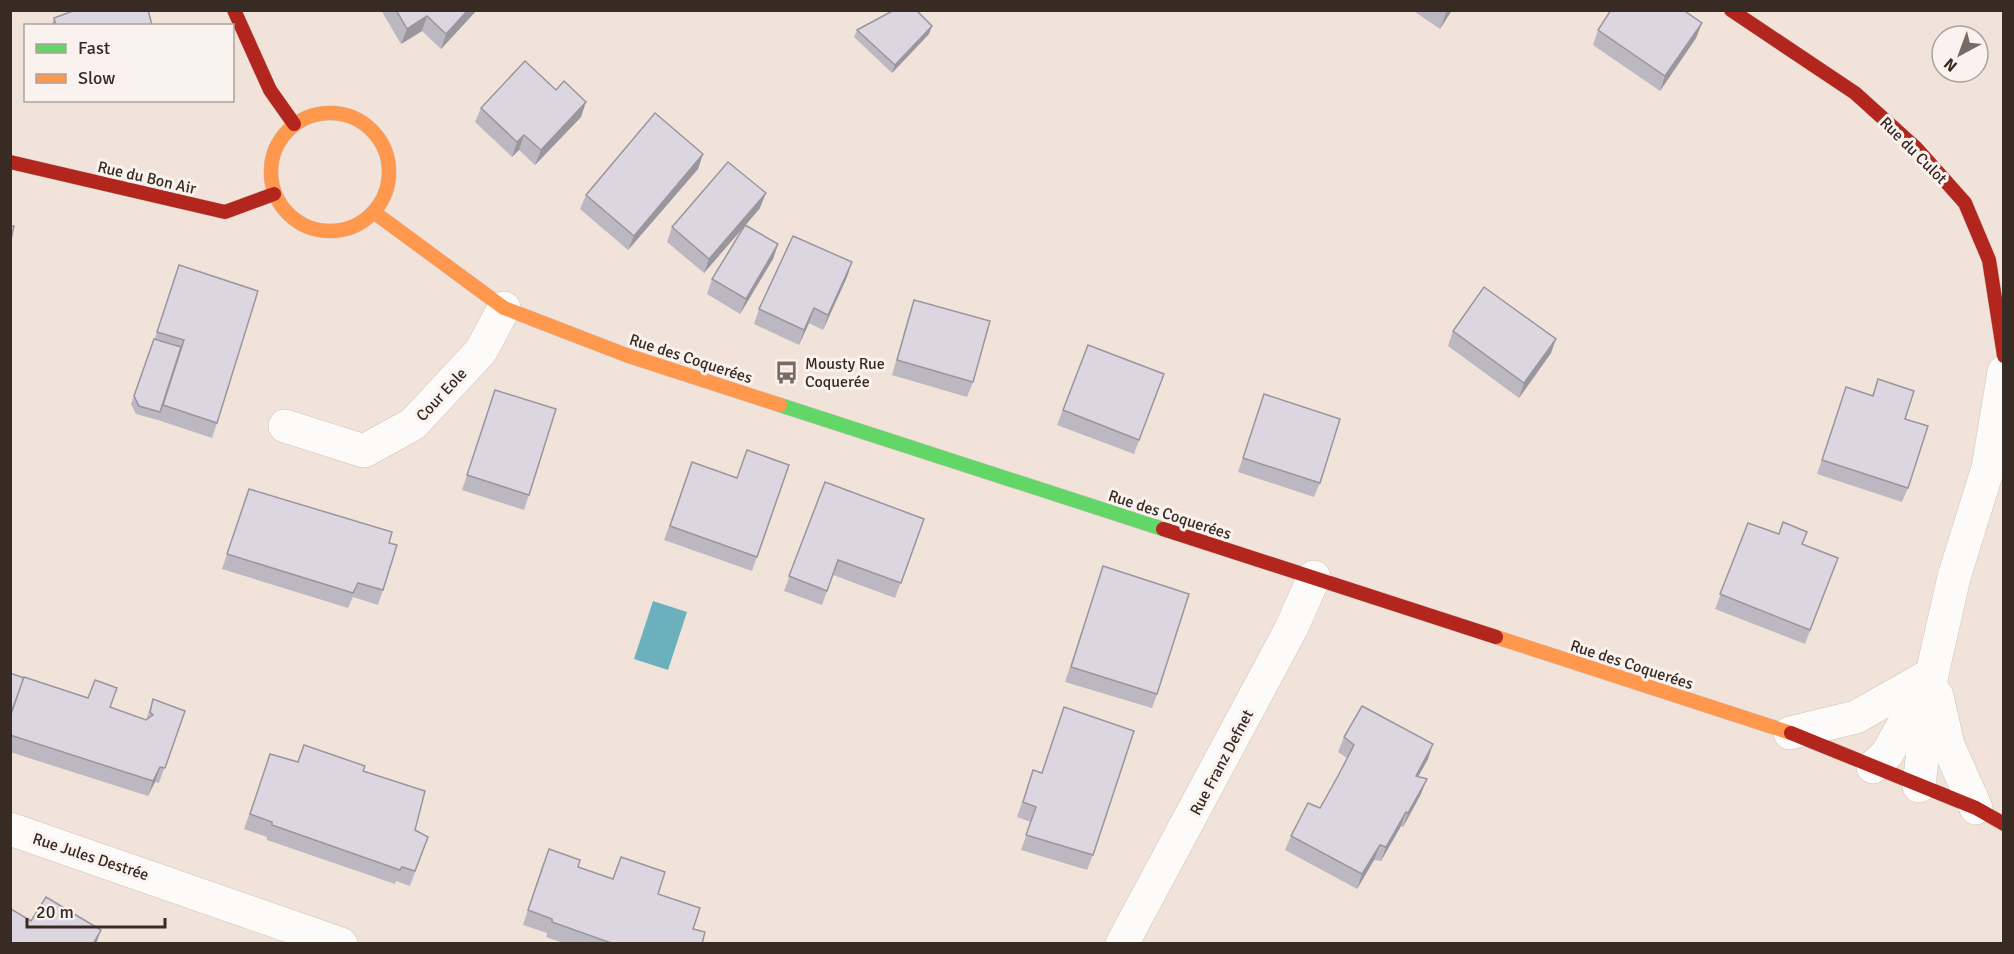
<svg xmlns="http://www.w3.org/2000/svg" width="2014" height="954" font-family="Signika,sans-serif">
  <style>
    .water { fill: #6cb0bd }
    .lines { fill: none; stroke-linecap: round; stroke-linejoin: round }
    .street-casing { stroke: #cec1ba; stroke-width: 34 }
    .fast-casing { stroke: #cec1ba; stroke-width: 15 }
    .slow-casing { stroke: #cec1ba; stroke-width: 15 }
    .jam-casing { stroke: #cec1ba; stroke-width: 15 }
    .street { stroke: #fdfbf9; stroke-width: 33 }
    .fast { stroke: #63d668; stroke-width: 14 }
    .slow { stroke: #ff974d; stroke-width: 14 }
    .jam { stroke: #b3261e; stroke-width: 14 }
    .wall { fill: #bcb8c1 }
    .shaded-wall { fill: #99969d }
    .building { fill: #dbd6e0; stroke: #99969d; stroke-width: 1.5 }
    .labels { text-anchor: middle; stroke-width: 6; stroke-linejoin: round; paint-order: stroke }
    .street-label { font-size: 16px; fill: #382b24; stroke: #faf2ee }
    .poi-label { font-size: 16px; fill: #382b24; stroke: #faf2ee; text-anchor: start }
  </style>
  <rect width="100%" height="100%" fill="#f2e3da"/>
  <polygon class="water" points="653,601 687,612 668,670 634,659"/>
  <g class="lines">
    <defs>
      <g id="street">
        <polyline points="285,426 364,451 413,424 481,351 504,308"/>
        <polyline points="1937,696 1948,745 1976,808"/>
        <polyline points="1790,733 1856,717 1932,674"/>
        <polyline points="1873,767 1887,754 1924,688"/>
        <polyline points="1919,786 1932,674 1954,577 1988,468 2004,372"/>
        <polyline points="10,829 341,944"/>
        <polyline points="1122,944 1292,627 1314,577"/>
      </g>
      <polyline id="fast" points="780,405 1163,529"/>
      <g id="slow">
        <circle cx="330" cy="172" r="59"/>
        <polyline points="375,213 504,308 626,355 780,405"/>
        <polyline points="1496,637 1791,733"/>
      </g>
      <g id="jam">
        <polyline points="234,10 270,90 294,124"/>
        <polyline points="1731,10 1855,93 1916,148 1965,203 1989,260 2004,356"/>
        <polyline points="10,162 225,212 274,194"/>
        <polyline points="1163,529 1496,637"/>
        <polyline points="1791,733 1976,808 2004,824"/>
      </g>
    </defs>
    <use href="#street" class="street-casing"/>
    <use href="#fast" class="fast-casing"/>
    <use href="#slow" class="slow-casing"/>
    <use href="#jam" class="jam-casing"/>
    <use href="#street" class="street"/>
    <use href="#fast" class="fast"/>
    <use href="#slow" class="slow"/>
    <use href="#jam" class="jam"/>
  </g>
  <g class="wall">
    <polygon points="71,10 148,10 152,25 51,26 54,18 71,12"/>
    <polygon points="381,10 477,10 441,49 422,31 401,44"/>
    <polygon points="1412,10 1452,10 1440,29"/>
    <polygon points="1702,23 1696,38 1660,91 1593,45 1598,30"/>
    <polygon points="857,30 929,34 892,73 854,37"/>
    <polygon points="481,108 581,117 535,165 519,150 512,157 475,122"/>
    <polygon points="703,154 698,169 628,250 580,209 586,195"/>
    <polygon points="760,208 746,225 778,244 773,259 740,314 707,294 712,279 742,229 704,273 667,242 672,227"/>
    <polygon points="852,262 847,277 823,330 809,323 799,345 754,324 759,309"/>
    <polygon points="179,265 217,423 212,438 158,420 136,414 131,404 152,347"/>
    <polygon points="914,300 973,382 967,397 892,375 909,315"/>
    <polygon points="1453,331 1551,353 1519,398 1448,346"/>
    <polygon points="1088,345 1164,374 1134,454 1057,425"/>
    <polygon points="1878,379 1905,419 1908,488 1902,502 1817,474 1846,387 1872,395"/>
    <polygon points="495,390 529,495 524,510 462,490"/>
    <polygon points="1264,394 1320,483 1314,497 1238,472"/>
    <polygon points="692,462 737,478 789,465 752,571 664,540"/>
    <polygon points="825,482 924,519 895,598 833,575 822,605 784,591"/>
    <polygon points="244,504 389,543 383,590 378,605 353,597 348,608 222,569"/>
    <polygon points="1748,523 1838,558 1805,644 1715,609"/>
    <polygon points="1103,566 1157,694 1152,708 1065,682"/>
    <polygon points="10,673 146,720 153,699 185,711 159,783 155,782 148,796 10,752"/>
    <polygon points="1344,737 1428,759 1418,777 1421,794 1403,827 1401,826 1381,861 1374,860 1357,889 1285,850 1291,836 1320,808 1347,758 1338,752"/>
    <polygon points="270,754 298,762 363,771 415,830 428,837 410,886 396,881 395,884 267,840 267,837 244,829"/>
    <polygon points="1033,770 1093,855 1087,870 1021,850 1031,822 1017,817"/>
    <polygon points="543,863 578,867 658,894 693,929 702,944 566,944 546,937 547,933 523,925"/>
  </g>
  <g class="shaded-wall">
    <polygon points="468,10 477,10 441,49 446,34"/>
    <polygon points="1447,10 1452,10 1440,29"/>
    <polygon points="427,16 422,31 401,44 407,29"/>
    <polygon points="1702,23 1696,38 1660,91 1665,76"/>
    <polygon points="932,26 929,34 892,73 895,65"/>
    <polygon points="586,102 581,117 535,165 541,150"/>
    <polygon points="524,135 519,150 512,157 517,142"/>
    <polygon points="703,154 698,169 628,250 634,236"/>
    <polygon points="766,193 760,208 704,273 709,259"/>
    <polygon points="778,244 773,259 740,314 746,299"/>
    <polygon points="852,262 847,277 823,330 828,315"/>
    <polygon points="814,308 809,323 799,345 804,330"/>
    <polygon points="1556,339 1551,353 1519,398 1524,383"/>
    <polygon points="1433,744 1428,759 1410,791 1416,776"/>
    <polygon points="160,767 155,782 148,796 153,781"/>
    <polygon points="1427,779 1421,794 1403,827 1408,813"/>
    <polygon points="1406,812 1401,826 1381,861 1386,847"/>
    <polygon points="1380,845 1374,860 1357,889 1362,874"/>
    <polygon points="101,930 96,944 93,944"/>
  </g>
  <g class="building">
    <polygon points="73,10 148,10 152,25 56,26 54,18 73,11"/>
    <polygon points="396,10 468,10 446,34 427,16 407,29"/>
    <polygon points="894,10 916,10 932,26 895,65 857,30"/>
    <polygon points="1611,10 1683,10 1702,23 1665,76 1598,30"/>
    <polygon points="525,61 556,90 564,81 586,102 541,150 524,135 517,142 481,108"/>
    <polygon points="655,113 703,154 634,236 586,195"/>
    <polygon points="728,162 766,193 709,259 672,227"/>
    <polygon points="745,225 778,244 746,299 712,279"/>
    <polygon points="10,226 14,226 10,244"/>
    <polygon points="793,236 852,262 828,315 814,308 804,330 759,309"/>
    <polygon points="179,265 258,291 217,423 163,405 184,340 157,332"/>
    <polygon points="1484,287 1556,339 1524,383 1453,331"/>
    <polygon points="914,300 990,321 973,382 897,360"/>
    <polygon points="154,339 181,347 160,412 139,406 134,396"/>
    <polygon points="1088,345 1164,374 1139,440 1063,410"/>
    <polygon points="1878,379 1914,391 1905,419 1928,426 1908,488 1822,460 1846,387 1873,396"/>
    <polygon points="495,390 556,409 529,495 467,475"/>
    <polygon points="1264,394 1340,419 1320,483 1243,458"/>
    <polygon points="747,450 789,465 757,557 670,526 692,462 737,478"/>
    <polygon points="825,482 924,519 901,583 838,560 827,591 789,576"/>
    <polygon points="249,489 392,532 389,543 397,545 383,590 358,583 353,593 227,554"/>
    <polygon points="1783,522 1807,532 1802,544 1838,558 1810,630 1720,594 1748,523 1779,534"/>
    <polygon points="1103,566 1189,594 1157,694 1071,667"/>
    <polygon points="10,673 24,678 10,716"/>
    <polygon points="24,677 88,698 95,680 117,688 110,707 146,720 153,715 150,712 153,699 185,711 165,768 160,767 153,781 10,735 10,717"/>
    <polygon points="1362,706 1433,744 1416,776 1427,779 1408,813 1406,812 1386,847 1380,845 1362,874 1291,836 1308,803 1320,808 1338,776 1354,745 1344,737"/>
    <polygon points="1064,707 1134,731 1093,855 1026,835 1036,807 1023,802 1033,770 1042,773"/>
    <polygon points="304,745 365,766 363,771 425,791 415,830 428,837 415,871 402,867 400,870 272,825 272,822 250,814 270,754 298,762"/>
    <polygon points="549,849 580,860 578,867 613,879 621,857 665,872 658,894 700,908 693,929 705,932 702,944 614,944 552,922 552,919 528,910"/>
    <polygon points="46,897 101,930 93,944 10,944 11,909 31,921"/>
  </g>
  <defs>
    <symbol id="bus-bare" viewBox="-9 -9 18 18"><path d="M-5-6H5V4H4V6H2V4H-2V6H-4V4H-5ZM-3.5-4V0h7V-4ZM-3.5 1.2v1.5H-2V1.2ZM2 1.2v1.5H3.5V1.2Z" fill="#796b64" stroke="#faf2ee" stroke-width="2.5" paint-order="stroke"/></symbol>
  </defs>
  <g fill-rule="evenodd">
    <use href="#bus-bare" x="770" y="356" width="33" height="33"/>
  </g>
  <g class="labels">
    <g class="street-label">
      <text transform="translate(1914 150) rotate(45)" y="6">Rue du Culot</text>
      <text transform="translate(147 177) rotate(13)" y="6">Rue du Bon Air</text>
      <text transform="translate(691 358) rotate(18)" y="6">Rue des Coquerées</text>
      <text transform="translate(441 394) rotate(-47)" y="6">Cour Eole</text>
      <text transform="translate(1170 514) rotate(18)" y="6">Rue des Coquerées</text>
      <text transform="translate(1632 664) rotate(18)" y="6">Rue des Coquerées</text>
      <text transform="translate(1221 762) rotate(-62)" y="6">Rue Franz Defnet</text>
      <text transform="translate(91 856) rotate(18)" y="6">Rue Jules Destrée</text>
    </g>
    <g class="poi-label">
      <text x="805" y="369">Mousty Rue<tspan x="805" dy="18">Coquerée</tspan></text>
    </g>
  </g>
  <rect width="2014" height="954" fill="none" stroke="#382b24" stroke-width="24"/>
  <rect x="24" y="24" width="210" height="78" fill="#faf2ee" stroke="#aca29d" stroke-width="1.5"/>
  <rect x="36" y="44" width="30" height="9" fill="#63d668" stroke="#aca29d" stroke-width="1.5"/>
  <text x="78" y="54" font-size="18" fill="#382b24">Fast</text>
  <rect x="36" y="74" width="30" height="9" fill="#ff974d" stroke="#aca29d" stroke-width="1.5"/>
  <text x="78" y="84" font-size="18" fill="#382b24">Slow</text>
  <g transform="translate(1960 54) rotate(221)"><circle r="28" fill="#faf2ee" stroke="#aca29d" stroke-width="1.5"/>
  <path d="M0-4.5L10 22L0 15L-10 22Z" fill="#796b64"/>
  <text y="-9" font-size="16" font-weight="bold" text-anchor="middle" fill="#382b24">N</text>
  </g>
  <path d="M27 918v9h138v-9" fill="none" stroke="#382b24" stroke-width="3"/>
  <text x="36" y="918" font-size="18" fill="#382b24" stroke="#faf2ee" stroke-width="4.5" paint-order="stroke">20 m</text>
</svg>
